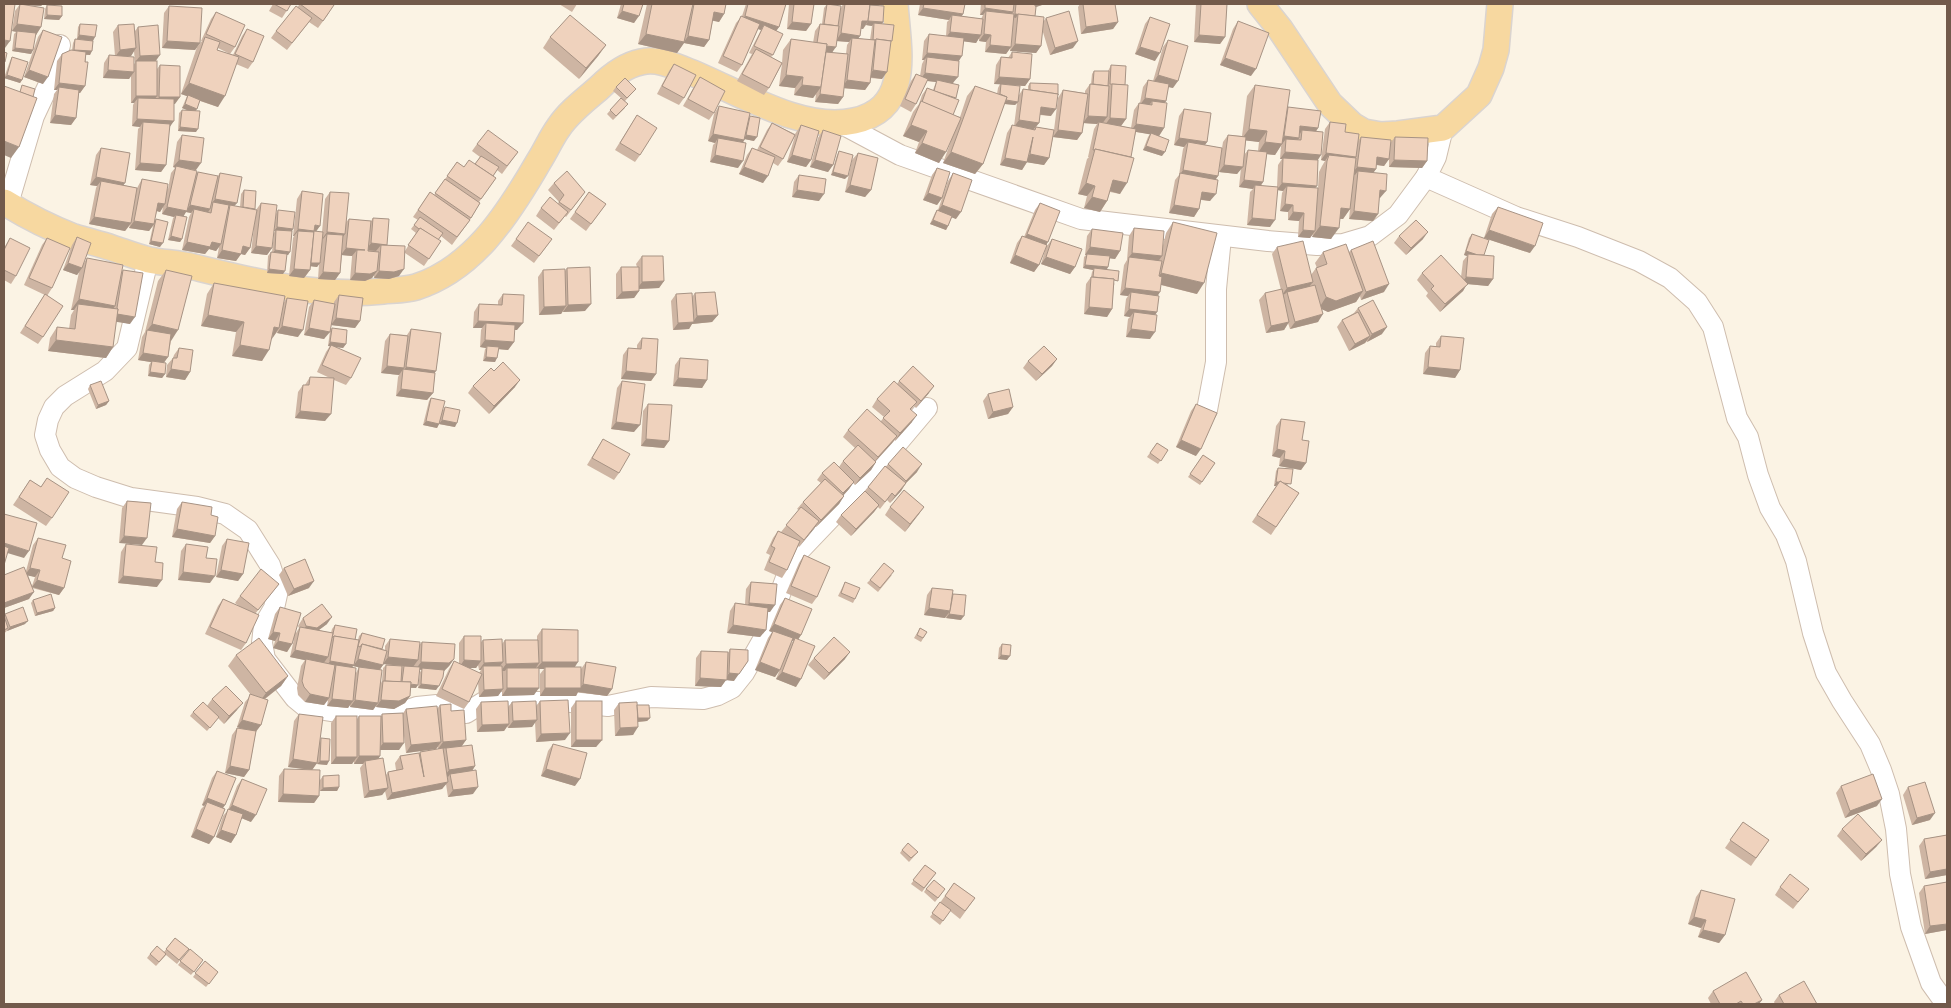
<svg xmlns="http://www.w3.org/2000/svg" width="1951" height="1008" font-family="Commissioner,sans-serif">
  <style>
    .lines { fill: none; stroke-linecap: round; stroke-linejoin: round }
    .minor-casing { stroke: #cebdae; stroke-width: 22 }
    .major-casing { stroke: #dad4d0; stroke-width: 28 }
    .minor { stroke: #fff; stroke-width: 20 }
    .major { stroke: #f7d8a0; stroke-width: 25 }
    .wall { fill: #ceb5a3; fill-rule: evenodd }
    .shaded-wall { fill: #a79384 }
    .building { fill: #efd2bd; stroke: #a79384 }
  </style>
  <rect width="100%" height="100%" fill="#fbf3e4"/>
  <g class="lines">
    <defs>
      <g id="minor">
        <polyline points="842,124 900,155 1081,219 1268,241 1317,245 1343,244 1370,236 1398,215 1426,177"/>
        <polyline points="1443,128 1436,157 1426,177 1516,217 1578,237 1639,261 1670,278 1697,302 1713,327 1737,418 1748,437 1758,475 1770,508 1786,535 1796,561 1813,633 1826,673 1842,701 1870,744 1881,770 1889,794 1896,829 1900,874 1911,927 1931,983 1946,1004"/>
        <polyline points="8,204 34,116 49,84 60,45"/>
        <polyline points="148,260 127,348 105,371 65,396 54,407 48,420 45,435 50,450 60,467 75,478 96,487 131,498 197,507 225,514 248,530 270,565 278,590 274,608 264,625 262,643 265,659 295,698 306,707 361,716 396,714 417,707 437,705 455,711 466,713 484,702 571,702 608,706 651,697 703,699 718,695 732,688 744,673 764,638 787,575 799,551 862,485 927,408"/>
        <polyline points="1207,410 1216,362 1216,289 1221,237"/>
      </g>
      <g id="major">
        <polyline points="1260,4 1280,29 1330,104 1352,125 1364,132 1381,135 1398,134 1443,128 1479,95 1491,68 1496,50 1500,4"/>
        <path d="M 4,202 C 25,215 50,228 74,237 C 87,241 100,244 112,248 C 124,252 137,257 149,260 C 164,263 179,263 194,267 C 256,282 318,298 383,291 C 393,290 406,290 416,287 C 444,278 466,261 485,240 C 505,218 524,187 539,161 C 546,150 551,138 559,127 C 569,112 585,100 599,88 C 610,77 626,65 641,62 C 656,58 672,65 685,70 C 735,89 800,133 854,121 C 913,108 898,49 895,4"/>
      </g>
    </defs>
    <use href="#minor" class="minor-casing"/>
    <use href="#major" class="major-casing"/>
    <use href="#minor" class="minor"/>
    <use href="#major" class="major"/>
  </g>
  <g class="wall">
    <polygon points="20,4 43,4 41,6 28,5 41,27 36,35 35,34 33,50 31,54 12,51 14,34 16,32 12,31 15,11"/>
    <polygon points="273,4 291,4 282,18 269,11"/>
    <polygon points="300,4 329,13 318,28 309,22 287,50 271,38 276,31"/>
    <polygon points="559,4 577,4 572,12"/>
    <polygon points="621,4 643,4 634,23 617,18"/>
    <polygon points="647,4 726,4 724,14 719,22 713,20 709,40 704,47 684,43 677,53 638,44"/>
    <path d="M 746,4 L 786,4 L 779,27 L 776,31 L 773,55 L 771,57 L 782,63 L 783,50 L 791,39 L 813,43 L 815,31 L 820,24 L 822,24 L 824,8 L 827,4 L 841,8 L 843,4 L 839,4 L 880,4 L 878,6 L 882,24 L 890,44 L 882,79 L 870,78 L 870,83 L 865,90 L 844,88 L 843,97 L 838,104 L 815,102 L 816,94 L 813,98 L 794,95 L 795,88 L 779,86 L 782,64 L 769,88 L 764,95 L 737,81 L 752,54 L 749,53 L 761,30 L 758,29 L 742,65 L 737,72 L 718,63 L 736,23 L 742,16 ZM 866,25 L 872,26 L 870,40 L 858,38 L 860,36 L 861,28 L 863,29 ZM 837,41 L 849,42 L 847,45 L 846,54 L 832,53 Z"/>
    <polygon points="789,4 814,4 811,24 806,31 787,29"/>
    <polygon points="920,4 965,4 963,14 962,16 981,19 983,15 980,15 981,4 1045,4 1036,7 1035,16 1043,22 1046,18 1073,48 1050,55 1042,29 1041,46 1036,53 1010,51 1012,31 1011,47 1006,54 985,52 986,42 979,41 979,38 976,43 964,41 953,84 956,99 953,115 960,117 967,96 975,86 997,94 998,88 1000,84 994,84 996,65 1001,57 1008,58 1012,52 1030,79 1025,86 1007,85 1019,95 1023,89 1028,90 1028,86 1030,83 1051,116 1040,115 1039,123 1036,127 1054,130 1058,98 1063,90 1085,93 1085,91 1090,84 1091,84 1092,74 1094,71 1108,71 1111,65 1125,85 1126,119 1121,126 1131,128 1134,110 1139,103 1140,103 1143,87 1148,80 1153,81 1163,47 1168,40 1173,88 1168,87 1166,101 1164,103 1164,128 1159,136 1162,156 1143,150 1148,137 1150,134 1136,132 1120,194 1110,192 1107,201 1100,212 1084,208 1087,196 1078,194 1087,159 1089,157 1088,157 1094,129 1097,124 1083,123 1082,133 1077,140 1053,137 1049,158 1044,165 1027,162 1022,170 1000,165 1007,133 1012,125 1014,126 1017,103 1015,105 1004,104 983,164 975,174 943,163 951,141 939,163 915,153 919,142 903,136 913,112 919,104 922,95 927,88 933,90 936,82 927,81 916,104 911,112 900,106 911,81 916,74 920,76 922,64 924,60 922,60 924,41 929,34 946,36 947,22 949,20 918,15"/>
    <polygon points="1080,4 1115,4 1118,22 1113,29 1081,34 1078,7"/>
    <polygon points="1196,4 1227,4 1225,37 1220,44 1194,42"/>
    <polygon points="47,5 62,16 59,20 44,19 45,9"/>
    <polygon points="169,6 200,43 195,50 162,48 164,13"/>
    <polygon points="216,12 235,47 230,54 218,48 217,50 233,55 242,36 247,29 253,62 248,69 236,64 218,107 200,101 195,111 196,132 178,131 179,113 182,110 188,110 182,108 187,96 181,94 197,47 202,41 201,41 211,19"/>
    <polygon points="1150,17 1155,61 1135,54 1145,24"/>
    <polygon points="1238,21 1251,76 1220,65 1233,29"/>
    <polygon points="80,24 93,41 90,55 86,55 85,86 80,93 79,93 76,118 71,125 50,123 54,94 57,90 54,90 57,61 62,54 72,50 73,43 75,39 77,39 78,27"/>
    <path d="M 118,25 L 135,31 L 138,27 L 156,61 L 157,69 L 160,65 L 180,97 L 174,104 L 169,127 L 166,165 L 161,172 L 135,170 L 138,129 L 140,127 L 132,126 L 133,105 L 134,103 L 131,103 L 131,75 L 129,79 L 103,78 L 104,63 L 109,55 L 115,56 L 113,32 ZM 134,51 L 135,63 L 134,64 L 124,56 L 131,56 Z"/>
    <polygon points="43,30 43,84 24,77 38,37"/>
    <polygon points="550,37 606,45 598,56 579,79 543,48"/>
    <polygon points="12,57 22,80 20,83 4,78 10,61"/>
    <polygon points="674,64 684,98 679,105 657,94 669,71"/>
    <polygon points="700,77 714,113 709,120 683,106 695,85"/>
    <path d="M 1255,85 L 1287,108 L 1318,128 L 1316,132 L 1318,160 L 1315,188 L 1318,188 L 1319,172 L 1322,166 L 1325,161 L 1321,160 L 1325,129 L 1330,122 L 1358,141 L 1361,137 L 1391,142 L 1395,137 L 1427,161 L 1422,168 L 1389,167 L 1389,159 L 1384,166 L 1376,165 L 1376,169 L 1373,173 L 1380,198 L 1379,198 L 1378,214 L 1373,221 L 1349,219 L 1350,209 L 1343,219 L 1340,219 L 1331,239 L 1312,237 L 1313,234 L 1310,238 L 1298,237 L 1299,221 L 1288,220 L 1288,212 L 1280,211 L 1282,193 L 1283,191 L 1278,190 L 1270,227 L 1247,225 L 1250,192 L 1253,189 L 1239,187 L 1241,168 L 1237,174 L 1219,172 L 1221,153 L 1218,176 L 1216,179 L 1210,201 L 1201,200 L 1199,209 L 1194,217 L 1169,213 L 1175,180 L 1179,175 L 1183,149 L 1184,147 L 1174,145 L 1179,116 L 1184,109 L 1207,142 L 1205,145 L 1222,148 L 1223,142 L 1228,135 L 1242,136 L 1247,96 ZM 1246,140 L 1259,142 L 1258,151 L 1248,150 L 1244,155 ZM 1282,144 L 1281,146 L 1280,159 L 1282,159 L 1278,165 L 1277,187 L 1261,186 L 1263,182 L 1267,154 L 1275,155 Z"/>
    <polygon points="616,87 636,89 625,101 625,108 613,120 607,114 621,98 613,91"/>
    <polygon points="719,106 749,118 754,141 745,139 743,143 738,168 710,162 713,145 715,143 708,141 714,114"/>
    <polygon points="637,115 640,155 635,162 615,150"/>
    <polygon points="772,123 795,134 801,125 811,160 806,167 787,162 795,136 783,159 778,166 773,163 763,183 739,174 747,155 752,148 757,150 767,130"/>
    <polygon points="823,130 833,165 828,172 810,167 818,138"/>
    <polygon points="182,135 196,170 191,170 196,174 198,172 217,177 220,173 235,206 240,207 241,194 244,190 255,210 256,210 261,203 272,248 267,255 251,253 255,217 250,248 245,255 241,254 236,261 217,258 219,247 216,251 209,249 205,254 182,250 189,217 191,213 186,212 183,216 182,239 180,242 168,240 173,218 174,217 162,214 163,206 160,212 157,211 154,222 156,219 160,247 149,244 153,226 149,231 129,228 130,225 125,231 89,224 96,188 97,186 90,185 96,155 101,148 123,185 137,188 142,179 168,189 171,173 175,168 173,167 177,142"/>
    <polygon points="477,144 518,152 502,174 497,170 493,176 496,178 479,202 480,203 470,220 452,245 441,236 438,240 441,241 424,266 405,253 399,276 389,279 374,278 374,275 372,278 365,281 350,280 352,257 352,256 342,255 340,273 335,280 318,279 319,264 317,267 310,266 310,270 304,278 289,276 293,238 294,236 293,236 297,199 302,191 316,232 322,232 325,199 330,192 346,222 349,219 371,221 373,218 387,246 405,251 416,233 411,229 418,220 413,217 430,192 434,195 457,162 464,167 475,164 480,157 472,151"/>
    <polygon points="839,151 845,179 831,175 837,155"/>
    <polygon points="858,153 871,190 865,197 845,192 852,160"/>
    <polygon points="937,168 942,198 937,205 923,200 932,175"/>
    <polygon points="953,173 956,219 952,217 948,226 946,230 930,224 935,213 937,210 938,210 948,181"/>
    <polygon points="799,175 819,201 792,197 794,182"/>
    <polygon points="554,183 585,192 566,217 565,216 554,230 536,216 541,208 558,203 559,202 548,190"/>
    <polygon points="589,192 606,204 586,231 570,219"/>
    <polygon points="1040,203 1047,246 1052,239 1075,267 1070,274 1041,264 1046,247 1039,265 1034,272 1010,263 1017,243 1022,236 1024,237 1035,210"/>
    <polygon points="1498,207 1530,253 1484,238 1492,214"/>
    <polygon points="278,210 293,229 292,231 290,252 288,255 287,255 283,274 267,273 268,256 271,252 272,252 274,233 275,231 274,231 276,214"/>
    <polygon points="1173,222 1197,294 1161,285 1158,295 1155,315 1150,339 1126,337 1128,319 1130,317 1124,316 1126,299 1128,296 1120,295 1124,265 1127,260 1129,236 1134,228 1163,245 1166,233"/>
    <polygon points="1092,229 1120,251 1115,259 1109,258 1107,269 1115,285 1114,284 1112,309 1107,317 1084,314 1086,284 1091,277 1092,272 1093,270 1083,268 1084,257 1086,255 1085,255 1087,236"/>
    <polygon points="1472,234 1484,255 1493,279 1488,286 1467,284 1463,291 1440,312 1426,296 1428,293 1417,280 1422,273 1461,277 1463,261 1467,256 1464,255 1469,238"/>
    <polygon points="1399,236 1423,239 1406,255 1394,243"/>
    <polygon points="77,237 84,263 87,258 121,273 123,270 130,324 116,321 113,347 106,358 48,351 50,338 57,327 69,329 71,315 74,310 71,310 79,272 77,275 63,270 72,245"/>
    <polygon points="10,238 16,276 11,284 4,280 4,248"/>
    <polygon points="47,238 52,288 47,296 24,285 42,245"/>
    <polygon points="516,239 552,239 534,263 511,246"/>
    <polygon points="1277,247 1311,275 1316,268 1317,268 1315,263 1323,252 1349,252 1351,250 1384,292 1361,300 1360,296 1356,302 1328,312 1322,309 1318,322 1290,329 1288,323 1284,330 1266,333 1259,300 1265,293 1281,290 1272,254"/>
    <polygon points="642,256 664,281 659,288 639,289 639,291 634,298 616,299 616,274 621,267 637,267 636,264"/>
    <polygon points="567,268 585,311 563,312 563,311 561,314 539,315 538,277 543,270 565,271"/>
    <polygon points="166,270 171,341 168,357 164,362 165,374 162,378 148,376 149,365 151,362 138,360 142,337 145,332 158,281"/>
    <polygon points="214,283 284,302 287,298 298,337 277,333 278,331 271,339 262,361 232,356 236,332 201,326 207,294"/>
    <polygon points="695,293 718,315 712,322 692,324 689,329 673,330 671,301 676,294 692,297"/>
    <polygon points="45,294 43,337 38,344 20,333"/>
    <polygon points="503,294 517,330 514,330 514,342 508,350 498,349 495,362 483,361 485,349 486,348 480,347 481,330 482,328 473,328 474,312 479,304 498,305 498,301"/>
    <polygon points="339,295 360,321 355,328 331,325 324,339 304,335 309,307 314,300 334,304 334,302"/>
    <polygon points="1358,308 1382,334 1367,342 1367,341 1365,343 1349,351 1337,327 1342,320 1354,313"/>
    <polygon points="332,328 346,344 343,348 337,347 351,378 346,385 334,380 325,421 295,418 298,392 303,385 305,385 310,377 330,378 317,372 326,352 330,346 328,346 330,331"/>
    <polygon points="411,329 435,373 433,393 427,400 396,396 398,377 399,375 381,373 385,341 390,334 407,335"/>
    <polygon points="1441,336 1460,370 1455,378 1423,374 1425,353 1430,346 1436,346 1436,343"/>
    <polygon points="642,338 656,374 651,381 621,379 623,355 628,348 637,349 637,345"/>
    <polygon points="179,348 190,372 185,380 166,377 167,365 173,358 174,355"/>
    <polygon points="680,358 707,380 702,388 673,386 675,365"/>
    <polygon points="1057,359 1052,366 1036,381 1023,368 1028,361"/>
    <polygon points="494,371 515,387 489,414 468,393 473,386"/>
    <polygon points="622,381 634,432 611,429 617,388"/>
    <polygon points="899,381 929,393 916,408 914,406 911,410 912,422 895,441 895,440 875,462 876,462 871,470 855,485 853,483 849,489 843,496 844,496 839,504 816,527 815,527 799,547 798,546 787,570 782,578 764,570 770,555 766,553 773,538 778,531 781,532 799,510 797,509 803,502 821,483 817,480 822,473 839,467 843,461 855,448 843,437 848,430 881,421 884,417 872,407 877,399 897,384"/>
    <polygon points="90,385 109,401 106,405 96,409 88,389"/>
    <polygon points="988,394 1013,407 1008,414 988,419 983,401"/>
    <polygon points="431,398 443,410 445,407 455,427 439,424 437,428 423,425 429,401"/>
    <polygon points="648,404 669,441 664,448 641,446 643,411"/>
    <polygon points="1196,404 1196,456 1176,447 1191,411"/>
    <polygon points="1281,419 1302,440 1306,463 1301,470 1279,466 1280,458 1272,456 1276,426"/>
    <polygon points="603,439 619,473 614,480 587,465"/>
    <polygon points="1157,443 1168,450 1158,464 1147,457"/>
    <polygon points="1203,455 1215,463 1200,485 1188,477"/>
    <polygon points="888,464 917,472 906,483 901,491 890,503 887,500 880,509 878,507 874,512 851,536 836,522 841,515 863,493 868,487"/>
    <polygon points="1278,468 1289,487 1299,493 1271,535 1252,522 1276,486 1274,486 1276,471"/>
    <polygon points="47,478 52,518 46,526 13,505 30,480 41,487"/>
    <polygon points="127,501 151,503 119,543 122,508"/>
    <polygon points="182,502 215,536 210,543 172,537 177,509"/>
    <polygon points="890,507 924,507 905,532 885,515"/>
    <path d="M 38,538 L 62,558 L 64,588 L 59,595 L 32,588 L 29,599 L 4,608 L 4,575 L 26,571 L 33,545 ZM 28,575 L 35,577 L 32,586 Z"/>
    <polygon points="227,539 243,574 238,581 216,577 222,546"/>
    <polygon points="126,544 155,562 157,587 118,583 121,552"/>
    <polygon points="186,544 210,583 178,580 181,551"/>
    <polygon points="804,555 817,597 812,604 786,593 799,563"/>
    <polygon points="284,568 309,588 288,596 279,575"/>
    <polygon points="892,575 878,592 867,583 870,580"/>
    <polygon points="751,582 770,612 768,612 766,630 760,637 727,633 730,611 735,603 745,604 746,589"/>
    <polygon points="845,582 855,599 853,603 838,596"/>
    <polygon points="279,584 255,614 246,643 241,650 205,634 218,606 223,599 239,606 235,603 240,596"/>
    <polygon points="932,588 953,594 961,620 946,618 947,616 945,618 924,615 927,595"/>
    <polygon points="785,598 801,635 798,639 796,687 776,679 790,645 793,641 792,641 775,677 755,670 768,638 772,632 769,631 780,605"/>
    <polygon points="33,600 55,608 53,611 35,616 31,603"/>
    <path d="M 280,607 L 296,633 L 299,628 L 298,626 L 303,618 L 327,624 L 319,630 L 331,633 L 332,629 L 335,625 L 355,640 L 358,640 L 359,636 L 362,633 L 382,649 L 385,650 L 385,646 L 390,639 L 419,645 L 422,642 L 454,659 L 449,666 L 444,671 L 436,690 L 418,688 L 420,672 L 422,670 L 419,669 L 416,688 L 410,688 L 410,696 L 405,703 L 394,709 L 376,707 L 376,706 L 373,710 L 350,707 L 350,704 L 348,708 L 327,706 L 328,700 L 324,705 L 305,702 L 298,695 L 297,688 L 301,666 L 305,660 L 290,657 L 294,639 L 292,644 L 287,652 L 273,648 L 275,641 L 268,639 L 275,614 ZM 383,664 L 393,665 L 386,665 L 383,668 L 382,681 L 381,683 L 380,670 ZM 353,666 L 359,667 L 356,673 L 352,667 Z"/>
    <polygon points="5,614 25,624 7,631 7,630 6,632 4,633 4,615"/>
    <polygon points="920,628 927,632 921,642 914,638"/>
    <path d="M 542,629 L 575,667 L 581,672 L 581,669 L 586,662 L 612,689 L 607,696 L 578,692 L 576,696 L 540,696 L 540,674 L 544,669 L 539,669 L 534,695 L 502,696 L 502,690 L 498,696 L 479,697 L 478,682 L 469,702 L 464,709 L 436,696 L 449,669 L 454,661 L 459,664 L 459,643 L 464,636 L 481,642 L 483,640 L 502,644 L 505,640 L 537,640 L 537,636 ZM 478,665 L 479,670 L 481,670 L 479,673 L 468,668 L 476,668 Z"/>
    <polygon points="1002,644 1007,660 998,659 999,648"/>
    <polygon points="730,649 734,681 726,680 721,687 695,686 696,658 701,651 728,653"/>
    <polygon points="236,655 288,676 281,686 265,699 261,725 256,731 249,770 244,777 225,773 232,735 237,728 242,729 237,727 245,702 251,695 228,666"/>
    <polygon points="814,658 845,659 824,680 808,665"/>
    <polygon points="212,699 237,710 224,724 218,718 207,731 190,716 193,712 207,706"/>
    <polygon points="540,701 565,740 536,742 535,722 532,727 508,728 507,726 504,731 477,732 476,709 481,702 508,707 512,702 536,706"/>
    <polygon points="576,701 602,740 596,747 571,747 571,708"/>
    <polygon points="619,703 637,706 650,718 647,721 638,722 633,735 615,736 614,710"/>
    <path d="M 440,705 L 451,711 L 466,740 L 462,746 L 475,766 L 472,771 L 473,794 L 448,797 L 446,784 L 442,789 L 387,800 L 385,791 L 382,795 L 364,798 L 360,768 L 363,764 L 354,764 L 354,761 L 352,764 L 331,764 L 331,723 L 336,716 L 357,719 L 359,716 L 381,716 L 382,714 L 403,713 L 406,709 L 437,709 ZM 404,736 L 406,753 L 436,749 L 438,747 L 438,749 L 420,752 L 419,753 L 400,756 L 395,763 L 396,770 L 388,772 L 386,775 L 379,758 L 380,750 L 399,750 Z"/>
    <polygon points="299,714 320,739 327,765 317,764 317,763 312,770 288,767 294,721"/>
    <polygon points="553,744 575,786 541,776 548,751"/>
    <polygon points="284,769 319,796 314,803 278,802 279,776"/>
    <polygon points="217,771 225,805 223,808 214,837 209,844 191,837 201,809 204,806 202,805 212,778"/>
    <polygon points="323,776 339,787 337,791 320,791 320,780"/>
    <polygon points="242,779 251,822 241,818 236,835 231,843 216,837 223,816 228,810 237,786"/>
    <polygon points="1841,786 1877,806 1845,818 1836,793"/>
    <polygon points="1908,787 1930,820 1912,825 1903,795"/>
    <polygon points="1743,822 1769,840 1751,866 1725,848"/>
    <polygon points="1842,829 1882,840 1876,847 1861,861 1837,836"/>
    <polygon points="1947,835 1947,875 1925,879 1919,846 1924,839"/>
    <polygon points="902,850 918,852 909,862 900,853"/>
    <polygon points="925,865 936,873 922,892 911,884"/>
    <polygon points="954,883 975,898 960,919 950,911 940,925 930,917"/>
    <polygon points="1924,886 1947,930 1925,934 1919,893"/>
    <polygon points="1780,887 1809,889 1793,909 1775,895"/>
    <polygon points="926,889 945,889 935,902 924,892"/>
    <polygon points="1701,890 1725,935 1719,943 1698,937 1701,928 1688,924 1696,897"/>
    <polygon points="175,938 189,949 177,964 166,955 156,966 147,958 150,954 164,952"/>
    <polygon points="190,949 201,963 191,975 178,965"/>
    <polygon points="205,961 218,972 206,987 193,977"/>
    <polygon points="1713,991 1759,1004 1711,1004 1708,998"/>
    <polygon points="1779,995 1817,1004 1775,1004 1774,1002"/>
  </g>
  <g class="shaded-wall">
    <polygon points="20,4 43,4 41,6 19,5"/>
    <polygon points="845,4 880,4 877,7"/>
    <polygon points="1036,4 1045,4 1033,8"/>
    <polygon points="923,8 963,14 958,21 952,15 949,20 918,15"/>
    <polygon points="985,8 1013,12 1008,19 986,11 983,15 980,15"/>
    <polygon points="622,11 639,16 634,23 617,18"/>
    <polygon points="714,12 724,14 719,22 709,20"/>
    <polygon points="1015,14 1018,14 1016,18 1012,17"/>
    <polygon points="47,15 62,16 59,20 44,19"/>
    <polygon points="745,16 779,27 774,34 764,25 761,30 739,23"/>
    <polygon points="862,21 868,21 863,29 856,28"/>
    <polygon points="868,21 883,22 881,26 874,23 872,26 866,25"/>
    <polygon points="792,22 811,24 806,31 787,29"/>
    <polygon points="1118,22 1113,29 1081,34 1086,27"/>
    <polygon points="17,24 41,27 36,35 12,31"/>
    <polygon points="950,32 981,35 976,43 945,39"/>
    <polygon points="841,33 860,36 855,43 852,38 849,42 836,41"/>
    <polygon points="646,34 684,42 688,36 709,40 704,47 684,43 677,53 638,44"/>
    <polygon points="984,34 991,35 986,42 979,41"/>
    <polygon points="79,35 95,37 93,41 77,39"/>
    <polygon points="1199,35 1225,37 1220,44 1194,42"/>
    <polygon points="4,40 10,41 5,48 4,48"/>
    <polygon points="167,41 200,43 195,50 162,48"/>
    <polygon points="1078,41 1073,48 1050,55 1055,48"/>
    <polygon points="1015,44 1041,46 1036,53 1010,51"/>
    <polygon points="606,45 598,56 579,79 586,68"/>
    <polygon points="817,45 836,47 831,54 825,53"/>
    <polygon points="990,45 1011,47 1006,54 985,52"/>
    <polygon points="1140,47 1160,53 1155,61 1135,54"/>
    <polygon points="15,48 33,50 31,54 12,51"/>
    <polygon points="136,48 131,56 115,57 120,50"/>
    <polygon points="74,50 92,51 90,55 72,53"/>
    <polygon points="927,53 962,56 957,64 927,57 924,60 922,60"/>
    <polygon points="160,55 155,62 136,61 140,56"/>
    <polygon points="1225,58 1256,69 1251,76 1220,65"/>
    <polygon points="29,70 48,77 43,84 24,77"/>
    <polygon points="108,70 134,72 129,79 103,78"/>
    <polygon points="873,70 887,72 882,79 868,77"/>
    <polygon points="925,73 958,77 952,84 937,80 936,82 920,80"/>
    <polygon points="7,75 22,80 20,83 4,78"/>
    <polygon points="786,75 803,77 795,88 779,86"/>
    <polygon points="1158,75 1178,81 1173,88 1153,83"/>
    <polygon points="999,77 1030,79 1025,86 994,84"/>
    <polygon points="847,80 870,83 865,90 842,88"/>
    <polygon points="59,83 85,86 80,93 58,90 59,87 57,90 54,90"/>
    <polygon points="189,83 225,96 218,107 181,94"/>
    <polygon points="802,85 821,87 813,98 794,95"/>
    <polygon points="820,94 843,97 838,104 815,102"/>
    <polygon points="136,96 157,96 152,103 138,98 134,103 131,103"/>
    <polygon points="159,97 180,97 175,104 154,104"/>
    <polygon points="1145,98 1166,101 1161,108 1152,105 1152,101 1149,106 1140,105"/>
    <polygon points="999,100 1018,102 1015,105 996,103"/>
    <polygon points="185,104 197,109 194,113 182,108"/>
    <polygon points="1041,107 1056,109 1051,116 1036,114"/>
    <polygon points="55,115 76,118 71,125 50,123"/>
    <polygon points="1088,116 1107,117 1102,124 1099,122 1097,124 1083,123"/>
    <polygon points="1110,118 1126,119 1121,126 1105,125"/>
    <polygon points="137,119 174,121 169,128 143,122 140,127 132,126"/>
    <polygon points="1019,120 1039,123 1033,130 1014,127"/>
    <polygon points="1136,124 1164,128 1159,136 1131,131"/>
    <polygon points="911,125 927,131 919,142 903,136"/>
    <polygon points="1300,126 1318,128 1313,135 1302,130 1300,134"/>
    <polygon points="180,127 198,129 196,132 178,131"/>
    <polygon points="1249,129 1267,131 1259,142 1241,140"/>
    <polygon points="1058,130 1082,133 1077,140 1053,137"/>
    <polygon points="713,134 744,140 739,148 718,138 715,143 708,141"/>
    <polygon points="746,135 757,137 754,141 744,139"/>
    <polygon points="1284,136 1299,138 1294,146 1286,139 1282,144 1279,144"/>
    <polygon points="1179,138 1207,142 1202,149 1188,142 1184,147 1174,145"/>
    <polygon points="4,141 19,147 11,158 4,155"/>
    <polygon points="1265,142 1282,144 1275,155 1258,153"/>
    <polygon points="922,143 946,152 939,163 915,153"/>
    <polygon points="1146,146 1165,152 1162,156 1143,150"/>
    <polygon points="951,152 983,164 975,174 943,163"/>
    <polygon points="1285,152 1321,155 1316,163 1283,158 1282,159 1280,159"/>
    <polygon points="1326,153 1356,157 1351,164 1329,155 1325,161 1321,160"/>
    <polygon points="1030,154 1049,158 1044,165 1025,162"/>
    <polygon points="715,155 743,161 738,168 710,162"/>
    <polygon points="792,155 811,160 806,167 787,162"/>
    <polygon points="1377,157 1389,159 1384,166 1372,164"/>
    <polygon points="1005,158 1027,162 1022,170 1000,165"/>
    <polygon points="179,160 201,163 196,170 173,167"/>
    <polygon points="815,160 833,165 828,172 810,167"/>
    <polygon points="1394,160 1427,161 1422,168 1389,167"/>
    <polygon points="140,163 166,165 161,172 135,170"/>
    <polygon points="1224,165 1243,167 1237,174 1219,172"/>
    <polygon points="744,167 768,176 763,183 739,174"/>
    <polygon points="1357,167 1376,169 1371,176 1358,171 1355,175 1352,174"/>
    <polygon points="1183,170 1218,176 1213,183 1179,176"/>
    <polygon points="833,172 848,176 845,179 831,175"/>
    <polygon points="96,177 125,183 120,190 101,181 97,186 90,185"/>
    <polygon points="1113,180 1127,183 1120,194 1106,190"/>
    <polygon points="1244,180 1263,182 1258,189 1255,185 1253,189 1239,187"/>
    <polygon points="1086,183 1095,186 1087,196 1078,194"/>
    <polygon points="1282,183 1317,186 1311,193 1287,186 1283,191 1277,190"/>
    <polygon points="850,185 871,190 865,197 845,192"/>
    <polygon points="797,190 824,194 819,201 792,197"/>
    <polygon points="1380,190 1386,191 1380,198 1375,198"/>
    <polygon points="1202,192 1216,194 1210,201 1197,199"/>
    <polygon points="928,193 942,198 937,205 923,200"/>
    <polygon points="1092,197 1107,201 1100,212 1084,208"/>
    <polygon points="215,199 237,203 231,210 230,205 227,209 213,202 210,206"/>
    <polygon points="158,203 165,204 160,212 153,210"/>
    <polygon points="1285,204 1293,205 1288,212 1280,211"/>
    <polygon points="190,205 210,209 205,217 194,209 191,213 186,212 182,219 176,215 174,217 162,214 167,207 186,211"/>
    <polygon points="942,205 961,212 956,219 937,212"/>
    <polygon points="1174,205 1199,209 1194,217 1169,213"/>
    <polygon points="1341,208 1350,209 1343,219 1334,218"/>
    <polygon points="1354,211 1378,214 1373,221 1349,219"/>
    <polygon points="1293,212 1304,213 1299,221 1288,220"/>
    <polygon points="94,217 131,223 125,231 89,224"/>
    <polygon points="1252,218 1275,220 1270,227 1247,225"/>
    <polygon points="933,220 948,226 946,230 930,224"/>
    <polygon points="134,221 154,224 149,231 129,228"/>
    <polygon points="315,225 320,226 315,233 314,231 313,233 298,231 294,236 293,236 298,229"/>
    <polygon points="1320,226 1339,228 1331,239 1312,237"/>
    <polygon points="277,227 293,229 291,233 276,230 275,231 274,231"/>
    <polygon points="1303,230 1315,231 1310,238 1298,237"/>
    <polygon points="1489,230 1535,246 1530,253 1484,238"/>
    <polygon points="327,232 345,234 340,241 327,234 323,239 322,239"/>
    <polygon points="1428,232 1423,239 1406,255 1411,248"/>
    <polygon points="1027,234 1048,242 1043,250 1022,242"/>
    <polygon points="171,236 182,239 180,242 168,240"/>
    <polygon points="151,241 163,243 160,247 149,244"/>
    <polygon points="187,242 212,242 221,244 216,251 209,249 205,254 182,250"/>
    <polygon points="371,243 387,245 382,252 381,245 376,251 366,250"/>
    <polygon points="243,246 250,248 245,255 237,253"/>
    <polygon points="256,246 272,248 267,255 251,253"/>
    <polygon points="1090,247 1120,251 1115,259 1086,255 1087,254 1086,255 1085,255"/>
    <polygon points="346,248 365,250 357,250 352,256 341,255"/>
    <polygon points="222,250 241,254 236,261 217,258"/>
    <polygon points="275,250 290,252 288,255 272,254"/>
    <polygon points="1466,251 1484,257 1468,254 1467,256 1464,255"/>
    <polygon points="1132,253 1162,256 1157,263 1129,257 1127,260"/>
    <polygon points="1015,255 1039,265 1034,272 1010,263"/>
    <polygon points="1046,257 1075,267 1070,274 1041,264"/>
    <polygon points="68,263 82,268 77,275 63,270"/>
    <polygon points="311,263 320,263 317,267 309,266"/>
    <polygon points="1085,265 1108,267 1106,271 1094,268 1093,270 1083,268"/>
    <polygon points="269,269 285,271 283,274 267,273"/>
    <polygon points="294,269 310,270 304,278 289,276"/>
    <polygon points="404,269 399,276 389,279 374,278 379,271"/>
    <polygon points="377,271 372,278 365,281 350,280 355,273"/>
    <polygon points="323,272 340,273 335,280 318,279"/>
    <polygon points="1161,273 1204,283 1197,294 1154,283"/>
    <polygon points="1466,277 1493,279 1488,286 1467,284 1463,291 1440,312"/>
    <polygon points="664,281 659,288 637,289 642,282"/>
    <polygon points="1313,282 1307,289 1287,292 1285,294 1282,295 1287,288"/>
    <polygon points="1389,284 1384,292 1361,300 1366,292"/>
    <polygon points="1125,288 1160,292 1155,300 1131,292 1128,296 1120,295"/>
    <polygon points="639,291 634,298 616,299 622,292"/>
    <polygon points="1363,291 1356,302 1328,312 1319,308 1326,297"/>
    <polygon points="79,299 115,306 107,317 78,304 74,310 71,310"/>
    <polygon points="591,304 585,311 563,312 568,305"/>
    <polygon points="566,306 561,314 539,315 544,307"/>
    <polygon points="1089,307 1112,309 1107,317 1084,314"/>
    <polygon points="1129,309 1157,312 1152,320 1134,312 1130,317 1124,316"/>
    <polygon points="116,313 135,317 130,324 111,321"/>
    <polygon points="1323,314 1318,322 1290,329 1295,322"/>
    <polygon points="208,315 244,322 236,332 201,326"/>
    <polygon points="718,315 712,322 692,324 689,329 673,330 678,323 693,322 697,316"/>
    <polygon points="336,318 360,321 355,328 331,325"/>
    <polygon points="478,321 523,323 517,330 486,329 486,323 482,328 473,328"/>
    <polygon points="1289,322 1284,330 1266,333 1271,326"/>
    <polygon points="152,324 178,330 171,341 146,335 146,332"/>
    <polygon points="282,326 303,330 298,337 277,333"/>
    <polygon points="274,327 279,328 272,339"/>
    <polygon points="1387,327 1382,334 1367,342 1372,334"/>
    <polygon points="309,328 330,332 324,339 304,335"/>
    <polygon points="1131,329 1155,332 1150,339 1126,337"/>
    <polygon points="1370,336 1365,343 1349,351 1355,344"/>
    <polygon points="56,340 113,347 106,358 48,351"/>
    <polygon points="485,340 514,342 508,350 487,348 487,346 486,348 480,347"/>
    <polygon points="330,342 346,344 343,348 328,346"/>
    <polygon points="240,345 269,350 262,361 232,356"/>
    <polygon points="143,353 168,357 163,364 138,360"/>
    <polygon points="486,357 497,358 495,362 483,361"/>
    <polygon points="1057,359 1052,366 1036,381 1042,374"/>
    <polygon points="387,366 404,368 399,375 381,373"/>
    <polygon points="406,367 436,371 431,378 403,372"/>
    <polygon points="1428,367 1460,370 1455,378 1423,374"/>
    <polygon points="171,369 190,372 185,380 166,377"/>
    <polygon points="626,371 656,374 651,381 621,379"/>
    <polygon points="150,372 165,374 162,378 148,376"/>
    <polygon points="678,378 707,380 702,388 673,386"/>
    <polygon points="520,380 515,387 489,414 494,406"/>
    <polygon points="934,386 929,393 916,408 921,401"/>
    <polygon points="401,389 433,393 427,400 396,396"/>
    <polygon points="109,401 106,405 96,409 98,405"/>
    <polygon points="1013,407 1008,414 988,419 993,412"/>
    <polygon points="300,411 331,414 325,421 295,418"/>
    <polygon points="917,415 912,422 895,441 900,433"/>
    <polygon points="442,420 457,423 455,427 439,424"/>
    <polygon points="426,421 439,424 437,428 423,425"/>
    <polygon points="616,422 640,425 634,432 611,429"/>
    <polygon points="897,436 892,443 873,464 878,457"/>
    <polygon points="646,439 669,441 664,448 641,446"/>
    <polygon points="1181,440 1201,449 1196,456 1176,447"/>
    <polygon points="1277,449 1285,451 1280,458 1272,456"/>
    <polygon points="1284,459 1306,463 1301,470 1279,466"/>
    <polygon points="876,462 871,470 855,485 860,478"/>
    <polygon points="922,464 917,472 901,488 906,481"/>
    <polygon points="854,482 849,489 838,501 843,493"/>
    <polygon points="1276,482 1279,482 1276,486 1274,486"/>
    <polygon points="906,483 901,491 890,503 895,496"/>
    <polygon points="844,496 839,504 816,527 821,520"/>
    <polygon points="879,505 874,512 851,536 856,529"/>
    <polygon points="924,507 919,514 905,532 910,524"/>
    <polygon points="819,521 814,529 799,547 804,540"/>
    <polygon points="177,529 215,536 210,543 172,537"/>
    <polygon points="124,536 147,538 142,545 119,543"/>
    <polygon points="4,543 29,551 24,558 4,552"/>
    <polygon points="30,568 40,570 35,577 25,575"/>
    <polygon points="221,570 243,574 238,581 216,577"/>
    <polygon points="183,572 215,576 210,583 178,580"/>
    <polygon points="123,576 162,580 157,587 118,583"/>
    <polygon points="37,580 64,588 59,595 32,587"/>
    <polygon points="314,581 309,588 288,596 294,589"/>
    <polygon points="34,592 29,599 4,608 4,603"/>
    <polygon points="749,603 775,605 770,612 744,610"/>
    <polygon points="55,608 53,611 35,616 37,613"/>
    <polygon points="929,608 950,611 945,618 924,615"/>
    <polygon points="949,614 964,616 961,620 946,618"/>
    <polygon points="332,617 327,624 312,635 301,633 306,626"/>
    <polygon points="28,621 25,624 7,631 10,627"/>
    <polygon points="774,624 801,635 796,643 795,638 793,641 772,633 773,631 772,632 769,631"/>
    <polygon points="733,625 766,630 760,637 727,633"/>
    <polygon points="273,632 280,633 275,641 268,639"/>
    <polygon points="278,641 292,644 287,652 273,648"/>
    <polygon points="295,650 328,657 323,664 290,657"/>
    <polygon points="850,652 845,659 824,680 829,673"/>
    <polygon points="1001,655 1010,656 1007,660 998,659"/>
    <polygon points="388,657 418,660 413,667 383,664"/>
    <polygon points="358,659 383,665 378,672 353,666 349,672 336,665 333,669 325,668 330,661 354,665"/>
    <polygon points="454,659 449,666 444,671 422,670 422,668 422,670 416,669 421,662"/>
    <polygon points="464,660 481,661 476,668 459,668"/>
    <polygon points="748,661 734,681 726,680 721,687 695,686 700,678 725,680 729,673"/>
    <polygon points="503,662 497,670 483,666 481,670 479,670 484,663"/>
    <polygon points="542,662 578,662 573,670 545,667 544,669 536,669"/>
    <polygon points="760,662 780,670 775,677 755,670"/>
    <polygon points="539,663 534,671 507,668 505,671 501,671 506,664"/>
    <polygon points="782,672 801,679 796,687 776,679"/>
    <polygon points="288,676 281,686 258,704 266,693"/>
    <polygon points="402,684 418,685 416,688 400,687"/>
    <polygon points="421,684 439,686 436,690 418,688"/>
    <polygon points="583,684 612,689 607,696 578,692 576,696 540,696 545,688 580,688"/>
    <polygon points="507,688 539,688 534,695 502,696"/>
    <polygon points="503,689 498,696 479,697 484,690"/>
    <polygon points="310,694 329,698 324,705 305,702"/>
    <polygon points="410,696 405,703 394,709 376,707 381,700"/>
    <polygon points="332,699 353,701 348,708 327,706"/>
    <polygon points="355,700 378,703 373,710 350,707"/>
    <polygon points="243,703 237,710 224,724 229,716"/>
    <polygon points="638,718 650,718 647,721 636,722"/>
    <polygon points="242,720 261,725 255,733 237,727"/>
    <polygon points="537,720 532,727 508,728 513,721"/>
    <polygon points="509,724 504,731 477,732 482,725"/>
    <polygon points="638,727 633,735 615,736 620,728"/>
    <polygon points="570,733 565,740 536,742 541,734"/>
    <polygon points="466,740 461,747 438,749 443,742"/>
    <polygon points="576,740 602,740 596,747 571,747"/>
    <polygon points="441,742 436,749 406,753 411,745"/>
    <polygon points="383,743 404,743 399,750 378,750"/>
    <polygon points="359,756 380,756 375,764 365,761 363,764 354,764"/>
    <polygon points="336,757 357,757 352,764 331,764"/>
    <polygon points="293,759 317,763 312,770 288,767"/>
    <polygon points="320,761 329,761 327,765 317,764"/>
    <polygon points="230,766 249,770 244,777 225,773"/>
    <polygon points="475,766 470,774 450,774 448,777 444,777 449,770"/>
    <polygon points="546,769 580,779 575,786 541,776"/>
    <polygon points="448,782 442,789 387,800 392,793"/>
    <polygon points="339,787 337,791 320,791 323,788"/>
    <polygon points="478,787 473,794 448,797 453,790"/>
    <polygon points="388,788 382,795 364,798 369,791"/>
    <polygon points="283,794 319,796 314,803 278,802"/>
    <polygon points="207,798 225,805 220,812 207,802 204,806 202,805"/>
    <polygon points="1882,799 1877,806 1845,818 1850,811"/>
    <polygon points="232,805 256,815 251,822 227,812"/>
    <polygon points="1935,813 1930,820 1912,825 1917,818"/>
    <polygon points="196,829 214,837 209,844 191,837"/>
    <polygon points="221,830 236,835 231,843 216,837"/>
    <polygon points="1882,840 1876,847 1861,861 1866,854"/>
    <polygon points="1947,869 1947,875 1925,879 1930,872"/>
    <polygon points="1694,917 1706,920 1701,928 1688,924"/>
    <polygon points="1947,924 1947,930 1925,934 1930,926"/>
    <polygon points="1703,930 1725,935 1719,943 1698,937"/>
    <polygon points="1762,1000 1759,1004 1754,1004"/>
  </g>
  <g class="building">
    <polygon points="4,4 15,4 10,41 4,40"/>
    <polygon points="20,4 44,8 41,27 17,24"/>
    <polygon points="274,4 291,4 287,11"/>
    <polygon points="300,4 332,4 334,5 323,21"/>
    <polygon points="624,4 643,4 639,16 622,11"/>
    <polygon points="652,4 693,4 684,42 646,34"/>
    <polygon points="694,4 726,4 724,14 714,12 709,40 688,36"/>
    <polygon points="748,4 786,4 779,27 745,16"/>
    <polygon points="794,4 814,4 811,24 792,22"/>
    <polygon points="827,4 841,6 838,26 824,24"/>
    <polygon points="845,4 870,4 868,21 862,21 860,36 841,33"/>
    <polygon points="924,4 965,4 963,14 923,8"/>
    <polygon points="985,4 1014,4 1013,12 985,8"/>
    <polygon points="1016,4 1034,4 1036,7 1035,16 1015,14"/>
    <polygon points="1083,4 1115,4 1118,22 1086,27"/>
    <polygon points="1201,4 1227,4 1225,37 1199,35"/>
    <polygon points="47,5 62,6 62,16 47,15"/>
    <polygon points="870,5 884,6 883,22 868,21"/>
    <polygon points="169,6 202,8 200,43 167,41"/>
    <polygon points="296,6 312,18 292,43 276,31"/>
    <polygon points="986,11 1014,14 1011,47 990,45 991,35 984,34"/>
    <polygon points="1069,11 1078,41 1055,48 1046,18"/>
    <polygon points="216,12 245,25 235,47 206,34"/>
    <polygon points="1018,14 1044,17 1041,46 1015,44"/>
    <polygon points="570,15 606,45 586,68 550,37"/>
    <polygon points="952,15 983,19 981,35 950,32"/>
    <polygon points="741,16 760,24 742,65 723,56"/>
    <polygon points="1150,17 1170,24 1160,53 1140,47"/>
    <polygon points="1238,21 1269,33 1256,69 1225,58"/>
    <polygon points="874,23 894,25 892,41 876,39 876,40 873,40"/>
    <polygon points="80,24 97,25 95,37 79,35"/>
    <polygon points="134,24 136,48 120,50 118,25"/>
    <polygon points="820,24 839,26 836,47 826,46 827,44 817,43"/>
    <polygon points="158,25 160,55 140,56 138,27"/>
    <polygon points="764,25 783,34 773,55 754,46"/>
    <polygon points="247,29 264,36 253,62 235,54"/>
    <polygon points="43,30 62,37 48,77 29,70"/>
    <polygon points="17,31 36,33 33,50 15,48"/>
    <polygon points="929,34 964,38 962,56 927,53"/>
    <polygon points="205,37 220,42 217,50 239,57 225,96 189,83"/>
    <polygon points="852,38 875,40 870,83 847,80"/>
    <polygon points="75,39 93,41 92,51 74,50"/>
    <polygon points="791,39 827,44 821,87 802,85 803,77 786,75"/>
    <polygon points="876,39 891,41 887,72 873,70"/>
    <polygon points="1168,40 1188,46 1178,81 1158,75"/>
    <polygon points="756,49 782,63 769,88 742,74"/>
    <polygon points="71,50 86,52 85,62 88,62 85,86 59,83 62,54"/>
    <polygon points="4,52 7,53 5,62 4,62"/>
    <polygon points="826,52 848,54 843,97 820,94"/>
    <polygon points="1012,52 1032,54 1030,79 999,77 1001,57 1012,58"/>
    <polygon points="109,55 134,57 134,72 108,70"/>
    <polygon points="12,57 28,62 22,80 7,75"/>
    <polygon points="927,57 959,61 958,77 925,73"/>
    <rect x="136" y="61" width="21" height="35"/>
    <polygon points="674,64 696,75 684,98 662,86"/>
    <polygon points="160,65 180,66 180,97 159,97"/>
    <polygon points="1111,65 1126,66 1125,85 1110,84"/>
    <polygon points="1094,71 1109,71 1108,86 1093,84"/>
    <polygon points="916,74 928,79 916,104 905,99"/>
    <polygon points="700,77 725,91 714,113 688,99"/>
    <polygon points="625,78 636,89 627,98 616,87"/>
    <polygon points="937,80 959,85 956,98 934,91"/>
    <polygon points="1148,80 1169,84 1166,101 1145,98"/>
    <polygon points="1030,83 1058,84 1058,95 1058,94 1030,90"/>
    <polygon points="1001,84 1020,86 1018,102 1006,100 1007,97 1000,94"/>
    <polygon points="1090,84 1109,86 1107,117 1088,116"/>
    <polygon points="1112,84 1128,85 1126,119 1110,118"/>
    <polygon points="22,85 35,89 33,97 20,92"/>
    <polygon points="1255,85 1290,90 1282,144 1265,142 1267,131 1249,129"/>
    <polygon points="4,86 37,98 19,147 4,141"/>
    <polygon points="975,86 1007,97 983,164 951,152"/>
    <polygon points="59,87 79,90 76,118 55,115"/>
    <polygon points="927,88 959,100 953,115 922,102"/>
    <polygon points="1023,89 1058,94 1056,109 1041,107 1039,123 1019,120"/>
    <polygon points="1063,90 1088,94 1082,133 1058,130"/>
    <polygon points="188,95 200,100 197,109 185,104"/>
    <polygon points="138,98 174,99 174,121 137,119"/>
    <polygon points="621,98 628,104 616,116 610,110"/>
    <polygon points="921,101 961,118 946,152 922,143 927,131 911,125"/>
    <polygon points="1152,101 1167,103 1164,128 1136,124 1139,103 1152,105"/>
    <polygon points="719,106 750,113 744,140 713,134"/>
    <polygon points="1288,107 1321,111 1318,128 1300,126 1299,138 1284,136"/>
    <polygon points="1184,109 1211,113 1207,142 1179,138"/>
    <polygon points="182,110 200,111 198,129 180,127"/>
    <polygon points="637,115 657,128 640,155 620,143"/>
    <polygon points="750,116 760,118 757,137 746,135"/>
    <polygon points="143,122 170,124 166,165 140,163"/>
    <polygon points="1099,122 1136,129 1131,157 1095,149 1095,150 1093,150"/>
    <polygon points="1330,122 1346,124 1345,132 1359,134 1356,157 1326,153"/>
    <polygon points="772,123 795,135 783,159 760,147"/>
    <polygon points="801,125 819,131 811,160 792,155"/>
    <polygon points="1012,125 1035,130 1036,127 1054,130 1049,158 1030,154 1033,137 1027,162 1005,158"/>
    <polygon points="488,130 518,152 507,166 477,144"/>
    <polygon points="823,130 841,136 833,165 815,160"/>
    <polygon points="1302,130 1323,132 1321,155 1285,152 1286,139 1301,140"/>
    <polygon points="1151,133 1169,140 1165,152 1146,146"/>
    <polygon points="182,135 204,138 201,163 179,160"/>
    <polygon points="1228,135 1246,137 1243,167 1224,165"/>
    <polygon points="1361,137 1391,140 1389,159 1377,157 1376,169 1357,167"/>
    <polygon points="1395,137 1428,138 1427,161 1394,160"/>
    <polygon points="718,138 746,143 743,161 715,155"/>
    <polygon points="1188,142 1222,148 1218,176 1183,170"/>
    <polygon points="101,148 130,153 125,183 96,177"/>
    <polygon points="752,148 775,157 768,176 744,167"/>
    <polygon points="1095,149 1134,158 1127,183 1113,180 1107,201 1092,197 1095,186 1086,183"/>
    <polygon points="1248,150 1267,152 1263,182 1244,180"/>
    <polygon points="839,151 853,155 848,176 833,172"/>
    <polygon points="858,153 878,158 871,190 850,185"/>
    <polygon points="1329,155 1356,158 1350,209 1341,208 1339,228 1320,226 1327,161"/>
    <polygon points="481,156 499,167 493,176 475,164"/>
    <polygon points="1283,158 1318,160 1317,186 1282,183"/>
    <polygon points="469,160 496,178 481,199 447,176 457,162 464,167"/>
    <polygon points="176,166 197,171 187,211 167,207"/>
    <polygon points="937,168 950,172 942,198 928,193"/>
    <polygon points="567,171 585,192 571,210 559,202 564,195 554,183"/>
    <polygon points="1358,171 1387,174 1386,191 1380,190 1378,214 1354,211"/>
    <polygon points="198,172 218,176 210,209 190,205"/>
    <polygon points="220,173 242,177 237,203 215,199"/>
    <polygon points="953,173 972,180 961,212 942,205"/>
    <polygon points="1180,173 1218,180 1216,194 1202,192 1199,209 1174,205"/>
    <polygon points="799,175 826,179 824,194 797,190"/>
    <polygon points="142,179 168,184 165,204 158,203 154,224 134,221"/>
    <polygon points="445,179 480,203 471,218 435,193"/>
    <polygon points="101,181 137,188 131,223 94,217"/>
    <polygon points="1255,185 1278,187 1275,220 1252,218"/>
    <polygon points="1287,186 1318,188 1315,231 1303,230 1304,213 1293,212 1293,205 1285,204"/>
    <polygon points="244,190 256,191 255,209 243,207"/>
    <polygon points="302,191 323,194 320,226 315,225 314,231 298,229"/>
    <polygon points="330,192 349,193 345,234 327,232"/>
    <polygon points="430,192 470,220 457,237 418,210"/>
    <polygon points="589,192 606,204 591,224 575,212"/>
    <polygon points="550,197 568,212 559,223 541,208"/>
    <polygon points="213,202 229,205 221,244 212,242 210,247 187,242 194,209 211,213"/>
    <polygon points="261,203 277,205 272,248 256,246"/>
    <polygon points="1040,203 1060,211 1048,242 1027,234"/>
    <polygon points="230,205 257,210 250,248 243,246 241,254 222,250"/>
    <polygon points="1498,207 1543,223 1535,246 1489,230"/>
    <polygon points="278,210 295,212 293,229 277,227"/>
    <polygon points="937,210 952,216 948,226 933,220"/>
    <polygon points="176,215 187,217 182,239 171,236"/>
    <polygon points="420,217 443,233 438,240 420,228 419,229 414,225"/>
    <polygon points="373,218 389,219 387,245 371,243"/>
    <polygon points="156,219 168,222 163,243 151,241"/>
    <polygon points="349,219 371,221 368,251 379,252 377,271 370,274 355,273 357,250 365,250 346,248"/>
    <polygon points="1416,220 1428,232 1411,248 1399,236"/>
    <polygon points="528,222 552,239 539,256 516,239"/>
    <polygon points="1173,222 1217,233 1204,283 1161,273"/>
    <polygon points="420,228 441,241 429,259 408,245"/>
    <polygon points="1134,228 1164,231 1162,256 1132,253"/>
    <polygon points="1092,229 1123,233 1120,251 1090,247"/>
    <polygon points="276,230 292,231 290,252 275,250"/>
    <polygon points="298,231 314,232 310,270 294,269"/>
    <polygon points="314,231 323,232 320,263 311,263"/>
    <polygon points="327,234 343,235 340,273 323,272"/>
    <polygon points="1472,234 1489,240 1484,255 1478,255 1466,251"/>
    <polygon points="1022,236 1047,245 1039,265 1015,255"/>
    <polygon points="77,237 91,243 82,268 68,263"/>
    <polygon points="10,238 30,248 16,276 4,270 4,250"/>
    <polygon points="47,238 70,248 52,288 29,278"/>
    <polygon points="1052,239 1082,249 1075,267 1046,257"/>
    <polygon points="1303,241 1313,282 1287,288 1277,247"/>
    <polygon points="1373,241 1389,284 1366,292 1351,250"/>
    <polygon points="1346,244 1363,291 1336,301 1326,297 1316,268 1327,264 1323,252"/>
    <polygon points="381,245 405,246 404,269 394,272 379,271"/>
    <polygon points="271,252 287,254 285,271 269,269"/>
    <polygon points="1087,254 1110,256 1108,267 1085,265"/>
    <polygon points="1468,254 1494,256 1493,279 1466,277"/>
    <polygon points="1441,255 1468,284 1445,304 1431,289 1434,286 1422,273"/>
    <polygon points="642,256 663,256 664,281 642,282"/>
    <polygon points="1129,257 1162,261 1159,276 1162,277 1160,292 1125,288"/>
    <polygon points="87,258 123,265 115,306 79,299"/>
    <polygon points="590,267 591,304 568,305 567,268"/>
    <polygon points="621,267 639,267 639,291 622,292"/>
    <polygon points="1094,268 1119,271 1118,281 1114,280 1114,279 1093,277"/>
    <polygon points="565,269 566,306 544,307 543,270"/>
    <polygon points="123,270 143,273 135,317 117,314 118,309 117,308"/>
    <polygon points="166,270 192,276 178,330 152,324"/>
    <polygon points="1091,277 1114,279 1112,309 1089,307"/>
    <polygon points="214,283 285,296 279,328 274,327 269,350 240,345 244,322 208,315"/>
    <polygon points="1315,285 1323,314 1295,322 1287,292"/>
    <polygon points="1282,289 1289,322 1271,326 1265,293"/>
    <polygon points="715,292 718,315 697,316 695,293"/>
    <polygon points="1131,292 1159,296 1157,312 1129,309"/>
    <polygon points="692,293 694,322 678,323 676,294"/>
    <polygon points="45,294 63,306 43,337 25,326"/>
    <polygon points="503,294 524,295 523,323 478,321 479,304 502,305"/>
    <polygon points="339,295 363,298 360,321 336,318"/>
    <polygon points="287,298 308,301 303,330 282,326"/>
    <polygon points="314,300 335,304 330,332 309,328"/>
    <polygon points="1373,300 1387,327 1372,334 1358,308"/>
    <polygon points="78,304 118,309 113,347 56,340 57,327 75,329"/>
    <polygon points="1134,312 1157,315 1155,332 1131,329"/>
    <polygon points="1358,312 1370,336 1355,344 1342,320"/>
    <polygon points="486,323 515,325 514,342 485,340"/>
    <polygon points="332,328 347,330 346,344 330,342"/>
    <polygon points="411,329 441,333 436,371 406,367"/>
    <polygon points="147,330 171,334 168,357 143,353"/>
    <polygon points="390,334 408,336 404,368 387,366"/>
    <polygon points="1441,336 1464,338 1460,370 1428,367 1430,346 1440,347"/>
    <polygon points="642,338 658,339 656,374 626,371 628,348 641,349"/>
    <polygon points="331,345 361,358 351,378 322,365"/>
    <polygon points="487,346 499,347 497,358 486,357"/>
    <polygon points="1044,346 1057,359 1042,374 1028,361"/>
    <polygon points="179,348 193,350 190,372 171,369 173,358 177,358"/>
    <polygon points="680,358 708,360 707,380 678,378"/>
    <polygon points="152,361 166,363 165,374 150,372"/>
    <polygon points="503,362 520,380 494,406 473,386 491,368 494,371"/>
    <polygon points="913,366 934,386 921,401 899,381"/>
    <polygon points="403,369 435,373 433,393 401,389"/>
    <polygon points="310,377 334,378 331,414 300,411 303,385 309,385"/>
    <polygon points="101,381 109,401 98,405 90,385"/>
    <polygon points="622,381 645,384 640,425 616,422"/>
    <polygon points="894,381 917,402 910,409 917,415 900,433 883,418 890,411 877,399"/>
    <polygon points="1009,389 1013,407 993,412 988,394"/>
    <polygon points="431,398 445,401 439,424 426,421"/>
    <polygon points="648,404 672,405 669,441 646,439"/>
    <polygon points="1196,404 1217,413 1201,449 1181,440"/>
    <polygon points="445,407 460,410 457,423 442,420"/>
    <polygon points="867,409 897,436 878,457 848,430"/>
    <polygon points="1281,419 1305,422 1302,440 1309,441 1306,463 1284,459 1285,451 1277,449"/>
    <polygon points="603,439 630,454 619,473 592,458"/>
    <polygon points="1157,443 1168,450 1161,461 1150,453"/>
    <polygon points="858,445 876,462 860,478 843,461"/>
    <polygon points="903,447 922,464 906,481 888,464"/>
    <polygon points="1203,455 1215,463 1202,482 1190,474"/>
    <polygon points="834,462 854,482 843,493 822,473"/>
    <polygon points="885,466 906,483 895,496 892,493 885,502 868,487"/>
    <polygon points="1278,468 1293,469 1291,484 1283,483 1280,481 1279,482 1276,482"/>
    <polygon points="47,478 69,492 52,518 19,497 30,480 41,487"/>
    <polygon points="825,479 844,496 821,520 803,502"/>
    <polygon points="1280,481 1299,493 1276,527 1257,515"/>
    <polygon points="904,490 924,507 910,524 890,507"/>
    <polygon points="865,491 879,505 856,529 841,515"/>
    <polygon points="127,501 151,503 147,538 124,536"/>
    <polygon points="182,502 212,507 211,515 218,517 215,536 177,529"/>
    <polygon points="801,507 819,521 804,540 786,525"/>
    <polygon points="4,514 37,523 29,551 4,543"/>
    <polygon points="778,531 800,541 787,570 769,562 775,548 771,546"/>
    <polygon points="38,538 66,545 62,558 71,561 64,588 37,580 40,570 30,568"/>
    <polygon points="227,539 249,543 243,574 221,570"/>
    <polygon points="126,544 157,547 155,562 163,563 162,580 123,576"/>
    <polygon points="186,544 208,547 206,558 217,559 215,576 183,572"/>
    <polygon points="4,546 9,548 4,565"/>
    <polygon points="804,555 830,567 817,597 791,586"/>
    <polygon points="305,559 314,581 294,589 284,568"/>
    <polygon points="884,563 894,571 880,588 870,580"/>
    <polygon points="24,567 34,592 4,603 4,575"/>
    <polygon points="261,569 279,584 258,610 240,596"/>
    <polygon points="751,582 777,584 775,605 749,603"/>
    <polygon points="845,582 860,588 855,599 841,593"/>
    <polygon points="932,588 953,590 950,611 929,608"/>
    <polygon points="51,594 55,608 37,613 33,600"/>
    <polygon points="953,594 966,595 964,616 949,614 950,611"/>
    <polygon points="785,598 812,609 801,635 774,624"/>
    <polygon points="223,599 259,615 246,643 210,627"/>
    <polygon points="735,603 768,608 766,630 733,625"/>
    <polygon points="322,604 332,617 317,628 306,626 303,618"/>
    <polygon points="23,607 28,621 10,627 5,614"/>
    <polygon points="280,607 301,613 292,644 278,641 280,633 273,632"/>
    <polygon points="4,616 8,628 4,630"/>
    <polygon points="335,625 357,629 355,640 334,636 332,638"/>
    <polygon points="300,627 333,633 328,657 295,650"/>
    <polygon points="920,628 927,632 923,638 917,635"/>
    <polygon points="542,629 578,630 578,662 542,662"/>
    <polygon points="773,631 793,638 780,670 760,662"/>
    <polygon points="362,633 385,639 382,649 362,644 360,647 358,646"/>
    <polygon points="334,636 359,640 354,665 330,661"/>
    <polygon points="464,636 481,636 481,661 464,660"/>
    <polygon points="834,637 850,652 829,673 814,658"/>
    <polygon points="259,638 288,676 266,693 236,655"/>
    <polygon points="795,638 815,646 801,679 782,672"/>
    <polygon points="390,639 420,642 418,660 388,657"/>
    <polygon points="502,639 503,662 484,663 483,640"/>
    <polygon points="505,640 538,640 539,663 506,664"/>
    <polygon points="422,642 455,644 454,659 449,663 421,662"/>
    <polygon points="362,644 387,651 383,665 358,659"/>
    <polygon points="1002,644 1011,645 1010,656 1001,655"/>
    <polygon points="730,649 748,650 748,661 739,674 729,673"/>
    <polygon points="701,651 728,652 727,680 700,678"/>
    <polygon points="306,659 335,665 329,698 310,694 304,687 302,681"/>
    <polygon points="454,661 482,674 469,702 442,689"/>
    <polygon points="586,662 616,667 612,689 583,684"/>
    <polygon points="336,665 356,668 353,701 332,699"/>
    <polygon points="386,665 402,666 401,682 385,681"/>
    <polygon points="404,666 420,667 418,685 410,684 411,682 402,682"/>
    <polygon points="483,666 502,666 503,689 484,690"/>
    <polygon points="359,667 382,670 378,703 355,700"/>
    <rect x="545" y="667" width="36" height="21"/>
    <polygon points="422,668 444,670 443,677 439,686 421,684"/>
    <rect x="507" y="668" width="32" height="20"/>
    <polygon points="383,681 411,682 410,696 399,701 381,700"/>
    <polygon points="226,686 243,703 229,716 212,699"/>
    <polygon points="250,694 268,700 261,725 242,720"/>
    <polygon points="568,700 570,733 541,734 540,701"/>
    <polygon points="508,701 509,724 482,725 481,702"/>
    <polygon points="536,701 537,720 513,721 512,702"/>
    <rect x="576" y="701" width="26" height="39"/>
    <polygon points="203,702 219,717 210,728 193,712"/>
    <polygon points="637,702 638,727 620,728 619,703"/>
    <polygon points="451,704 451,711 464,710 466,740 443,742 440,705"/>
    <polygon points="637,705 649,705 650,718 638,718"/>
    <polygon points="437,706 441,742 411,745 406,709"/>
    <polygon points="403,713 404,743 383,743 382,714"/>
    <polygon points="299,714 323,717 317,763 293,759"/>
    <rect x="336" y="716" width="21" height="41"/>
    <polygon points="359,716 381,716 380,756 359,756"/>
    <polygon points="237,728 256,731 249,770 230,766"/>
    <polygon points="321,738 330,739 329,761 320,761"/>
    <polygon points="553,744 587,753 580,779 546,769"/>
    <polygon points="472,745 475,766 449,770 446,748"/>
    <polygon points="443,748 448,782 392,793 388,772 403,769 400,756 419,753 424,777 420,752"/>
    <polygon points="383,758 388,788 369,791 365,761"/>
    <polygon points="284,769 320,770 319,796 283,794"/>
    <polygon points="476,770 478,787 453,790 450,774"/>
    <polygon points="217,771 236,778 225,805 207,798"/>
    <polygon points="1873,774 1882,799 1850,811 1841,786"/>
    <polygon points="339,775 339,787 323,788 323,776"/>
    <polygon points="242,779 267,789 256,815 232,805"/>
    <polygon points="1925,782 1935,813 1917,818 1908,787"/>
    <polygon points="207,802 225,809 214,837 196,829"/>
    <polygon points="228,809 243,814 236,835 221,830"/>
    <polygon points="1858,814 1882,840 1866,854 1842,829"/>
    <polygon points="1743,822 1769,840 1756,858 1730,840"/>
    <polygon points="1947,835 1947,869 1930,872 1924,839"/>
    <polygon points="908,843 918,852 911,858 902,850"/>
    <polygon points="925,865 936,873 924,888 913,880"/>
    <polygon points="1790,874 1809,889 1798,902 1780,887"/>
    <polygon points="934,880 945,889 938,898 926,889"/>
    <polygon points="1947,882 1947,924 1930,926 1924,886"/>
    <polygon points="954,883 975,898 965,911 945,896"/>
    <polygon points="1701,890 1735,899 1725,935 1703,930 1706,920 1694,917"/>
    <polygon points="940,902 951,910 943,921 932,913"/>
    <polygon points="175,938 189,949 179,960 166,949"/>
    <polygon points="157,946 166,954 159,962 150,954"/>
    <polygon points="190,949 203,960 194,972 180,961"/>
    <polygon points="205,961 218,972 209,984 195,973"/>
    <polygon points="1746,972 1762,1000 1754,1004 1743,1004 1741,1001 1736,1004 1720,1004 1713,991"/>
    <polygon points="1804,981 1817,1004 1784,1004 1779,995"/>
  </g>
  <rect width="1951" height="1008" fill="none" stroke="#725a4b" stroke-width="10"/>
</svg>
